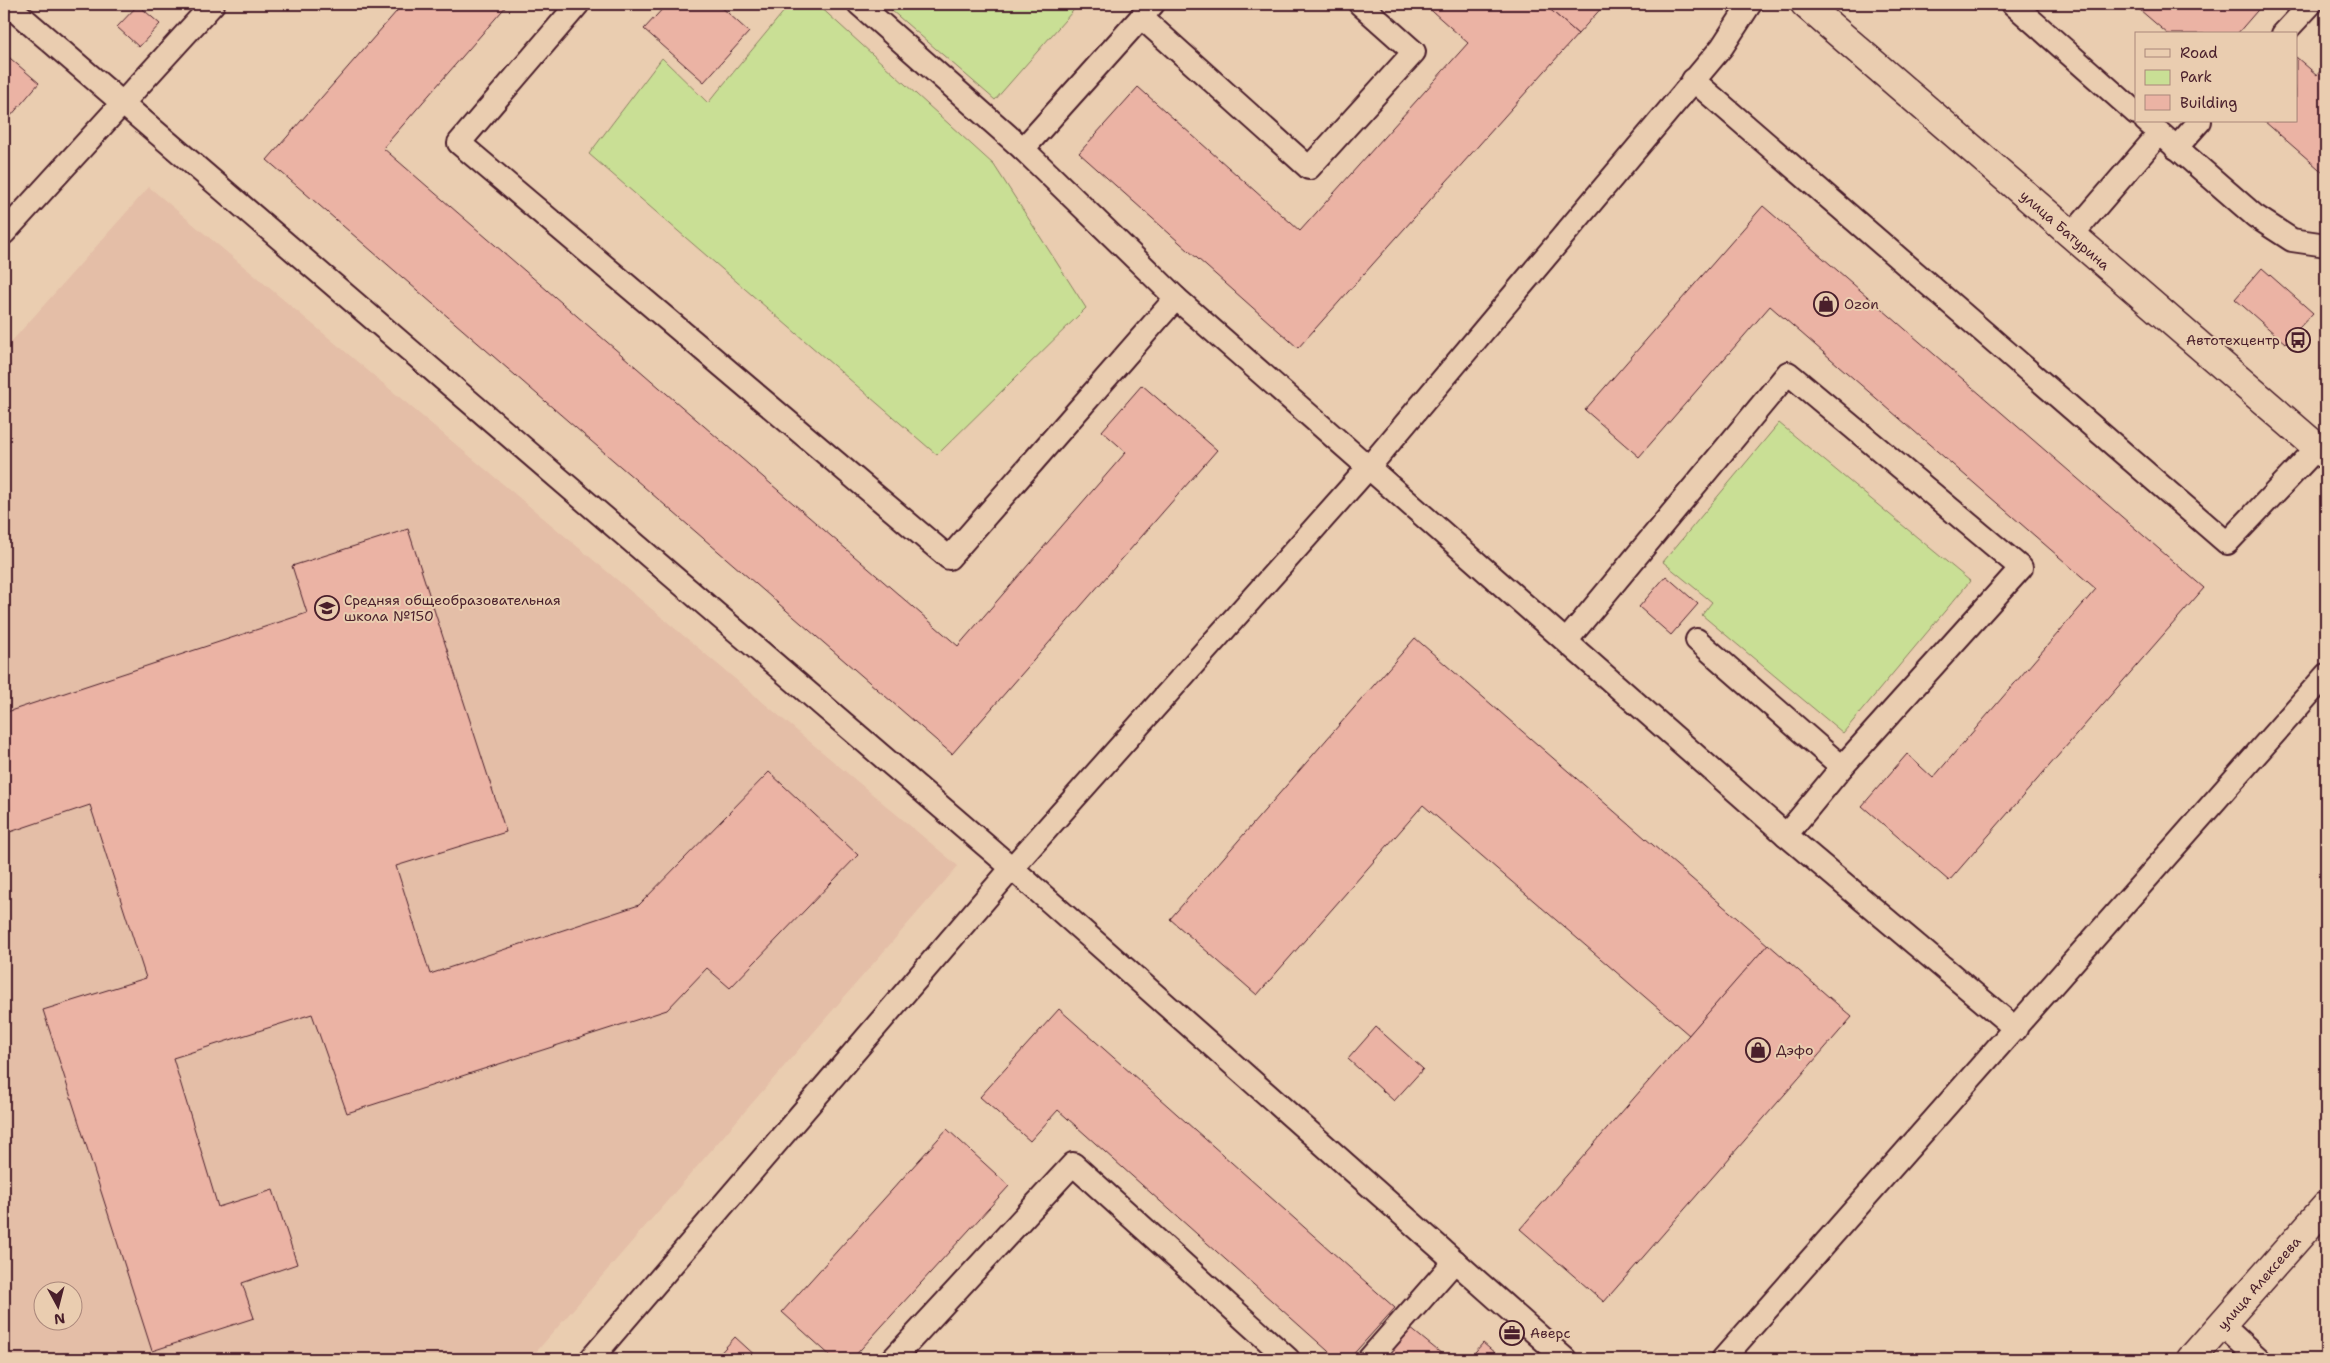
<svg xmlns="http://www.w3.org/2000/svg" width="2330" height="1363" font-family="'Shantell Sans',sans-serif">
  <style>
    .built { fill: #e4bea7; fill-rule: evenodd }
    .green { fill: #c9df95; stroke: #8a7f60 }
    .building { fill: #ebb3a4; stroke: #4a1f2b }
    .lines { fill: none; stroke-linecap: round; stroke-linejoin: round }
    .lane-casing { stroke: #4a1f2b; stroke-width: 26 }
    .secondary-casing { stroke: #4a1f2b; stroke-width: 31 }
    .lane { stroke: #eacdb0; stroke-width: 22 }
    .secondary { stroke: #eacdb0; stroke-width: 28 }
    .labels { text-anchor: middle; stroke-width: 4; stroke-linejoin: round; paint-order: stroke }
    .street-label { font-size: 14px; fill: #4a1f2b; stroke: #eacdb0 }
    .poi-label { font-size: 14px; fill: #4a1f2b; stroke: #eacdb0; text-anchor: start }
  </style>
  <rect width="100%" height="100%" fill="#eacdb0"/>
  <filter id="ink" filterUnits="userSpaceOnUse"><feTurbulence type="fractalNoise" baseFrequency=".02" numOctaves="2"/><feDisplacementMap in="SourceGraphic" scale="10" xChannelSelector="R" yChannelSelector="G"/><feConvolveMatrix kernelMatrix="1 2 1 2 8 2 1 2 1" color-interpolation-filters="sRGB"/></filter>
  <g filter="url(#ink)">
    <path class="built" d="M 149,187 L 958,866 L 530,1359 L 4,1359 L 4,350 ZM 42,1290 L 72,1290 L 72,1320 L 42,1320 Z"/>
    <g class="green">
      <polygon points="790,4 817,4 994,165 1086,308 937,455 589,154 662,58 708,103"/>
      <polygon points="884,4 1079,4 995,100"/>
      <polygon points="1779,423 1970,581 1843,733 1702,615 1712,602 1663,562"/>
    </g>
    <g class="building">
      <polygon points="403,4 508,4 383,148 958,646 1126,452 1102,431 1142,385 1217,450 952,754 267,160"/>
      <polygon points="667,4 718,4 749,32 704,82 644,29"/>
      <polygon points="1424,4 1544,4 1578,34 1298,348 1079,153 1138,87 1300,231 1468,43"/>
      <polygon points="1544,4 1605,4 1578,34"/>
      <polygon points="2133,4 2263,4 2237,34 2168,34"/>
      <polygon points="138,5 160,24 139,47 117,27"/>
      <polygon points="4,53 39,83 4,124"/>
      <polygon points="2296,57 2317,75 2326,64 2326,175 2264,121 2296,121"/>
      <polygon points="1763,206 2204,588 1949,881 1862,806 1907,754 1933,778 2096,589 1770,306 1639,457 1585,410"/>
      <polygon points="2262,268 2313,313 2285,343 2235,299"/>
      <polygon points="408,529 506,832 396,866 430,974 639,905 769,772 858,855 730,988 707,968 667,1010 347,1113 312,1014 173,1058 218,1207 273,1190 297,1264 242,1283 254,1318 152,1351 43,1010 146,978 90,805 4,834 4,713 307,613 292,566"/>
      <polygon points="1666,576 1698,604 1671,635 1639,607"/>
      <polygon points="1415,638 1768,945 1689,1035 1423,805 1257,995 1170,919"/>
      <polygon points="1768,944 1852,1017 1604,1302 1520,1229"/>
      <polygon points="1059,1009 1395,1308 1349,1359 1337,1359 1058,1110 1030,1141 980,1097"/>
      <polygon points="1376,1027 1423,1069 1394,1101 1348,1059"/>
      <polygon points="947,1129 1009,1186 852,1359 834,1359 782,1312"/>
      <polygon points="1410,1328 1448,1359 1382,1359"/>
      <polygon points="735,1337 759,1359 715,1359"/>
      <polygon points="1483,1343 1502,1359 1469,1359"/>
    </g>
    <g class="lines">
      <defs>
        <g id="lane">
          <polyline points="7,4 1012,868 1565,1359"/>
          <polyline points="578,4 459,143 949,558 1176,298"/>
          <polyline points="859,4 1023,149 1176,298 1786,835 2016,1029"/>
          <polyline points="2013,4 2136,113"/>
          <polyline points="1141,17 1309,168 1414,52 1360,4"/>
          <polyline points="2283,34 2311,4"/>
          <polyline points="1693,80 2227,543 2317,448"/>
          <polyline points="2146,121 2255,216 2292,240 2326,245"/>
          <polyline points="2176,148 2200,121"/>
          <polyline points="1023,149 1153,4"/>
          <polyline points="4,233 213,4"/>
          <polyline points="2071,236 2159,134"/>
          <polyline points="1567,640 1788,373 2021,568 1842,767 1786,835"/>
          <polyline points="1697,640 1842,767"/>
          <polyline points="2222,1325 2259,1359"/>
          <polyline points="591,1359 1012,868 1369,467 1722,47 1750,4"/>
          <polyline points="893,1359 1073,1164 1288,1359"/>
          <polyline points="1369,1359 1455,1261"/>
          <polyline points="1723,1359 2326,675"/>
        </g>
        <g id="secondary">
          <polyline points="1805,4 2326,455"/>
          <polyline points="2191,1359 2326,1206"/>
        </g>
      </defs>
      <use href="#lane" class="lane-casing"/>
      <use href="#secondary" class="secondary-casing"/>
      <use href="#lane" class="lane"/>
      <use href="#secondary" class="secondary"/>
    </g>
  </g>
  <defs>
    <symbol id="shop-ring" viewBox="-11 -11 22 22"><circle r="9.5" fill="#eacdb0" stroke="#4a1f2b" stroke-width="1.5"/><path d="M-5-2.5h2.3a2.7 3.5 0 0 1 5.4 0H5L5.5 6h-11ZM-1.5-2.5h3a1.5 2.3 0 0 0-3 0Z" fill="#4a1f2b"/></symbol>
    <symbol id="bus-ring" viewBox="-11 -11 22 22"><circle r="9.5" fill="#eacdb0" stroke="#4a1f2b" stroke-width="1.5"/><path d="M-5-6H5V4H4V6H2V4H-2V6H-4V4H-5ZM-3.5-4V0h7V-4ZM-3.5 1.2v1.5H-2V1.2ZM2 1.2v1.5H3.5V1.2Z" fill="#4a1f2b"/></symbol>
    <symbol id="school-ring" viewBox="-11 -11 22 22"><circle r="9.5" fill="#eacdb0" stroke="#4a1f2b" stroke-width="1.5"/><path d="M0-5L7-2L0 1L-7-2ZM-4 1L0 2.5L4 1V4Q0 6-4 4Z" fill="#4a1f2b"/></symbol>
    <symbol id="office-ring" viewBox="-11 -11 22 22"><circle r="9.5" fill="#eacdb0" stroke="#4a1f2b" stroke-width="1.5"/><path d="M-6-3h4V-5.5h4V-3h4V5H-6ZM-1-4.5V-3h2v-1.5ZM-6 0V1H6V0Z" fill="#4a1f2b"/></symbol>
  </defs>
  <g fill-rule="evenodd">
    <use href="#shop-ring" x="1812" y="290" width="28" height="28"/>
    <use href="#bus-ring" x="2284" y="326" width="28" height="28"/>
    <use href="#school-ring" x="313" y="594" width="28" height="28"/>
    <use href="#shop-ring" x="1744" y="1036" width="28" height="28"/>
    <use href="#office-ring" x="1498" y="1319" width="28" height="28"/>
  </g>
  <g class="labels">
    <g class="street-label">
      <text transform="translate(2065 230) rotate(41)" y="5">улица Батурина</text>
      <text transform="translate(2259 1283) rotate(-49)" y="5">улица Алексеева</text>
    </g>
    <g class="poi-label">
      <text x="1844" y="309">Ozon</text>
      <text x="2280" y="345" text-anchor="end">Автотехцентр</text>
      <text x="344" y="605">Средняя общеобразовательная<tspan x="344" dy="16">школа №150</tspan></text>
      <text x="1776" y="1055">Дэфо</text>
      <text x="1530" y="1338">Аверс</text>
    </g>
  </g>
  <rect width="2330" height="1363" fill="none" stroke="#eacdb0" stroke-width="20"/>
  <rect x="10" y="10" width="2310" height="1343" fill="none" stroke="#4a1f2b" stroke-width="2" filter="url(#ink)"/>
  <rect x="2135" y="32" width="162" height="90" fill="#eacdb0" stroke="#aa877b"/>
  <rect x="2145" y="49" width="25" height="8" fill="#eacdb0" stroke="#aa877b"/>
  <text x="2180" y="58" font-size="15" fill="#4a1f2b">Road</text>
  <rect x="2145" y="70" width="25" height="15" fill="#c9df95" stroke="#aa877b"/>
  <text x="2180" y="82" font-size="15" fill="#4a1f2b">Park</text>
  <rect x="2145" y="95" width="25" height="15" fill="#ebb3a4" stroke="#aa877b"/>
  <text x="2180" y="108" font-size="15" fill="#4a1f2b">Building</text>
  <g transform="translate(58 1306) rotate(173)"><circle r="24" fill="#eacdb0" stroke="#aa877b"/>
  <path d="M0-4L9 19L0 12L-9 19Z" fill="#4a1f2b"/>
  <text y="-8" font-size="14" font-weight="bold" text-anchor="middle" fill="#4a1f2b">N</text>
  </g>
</svg>
